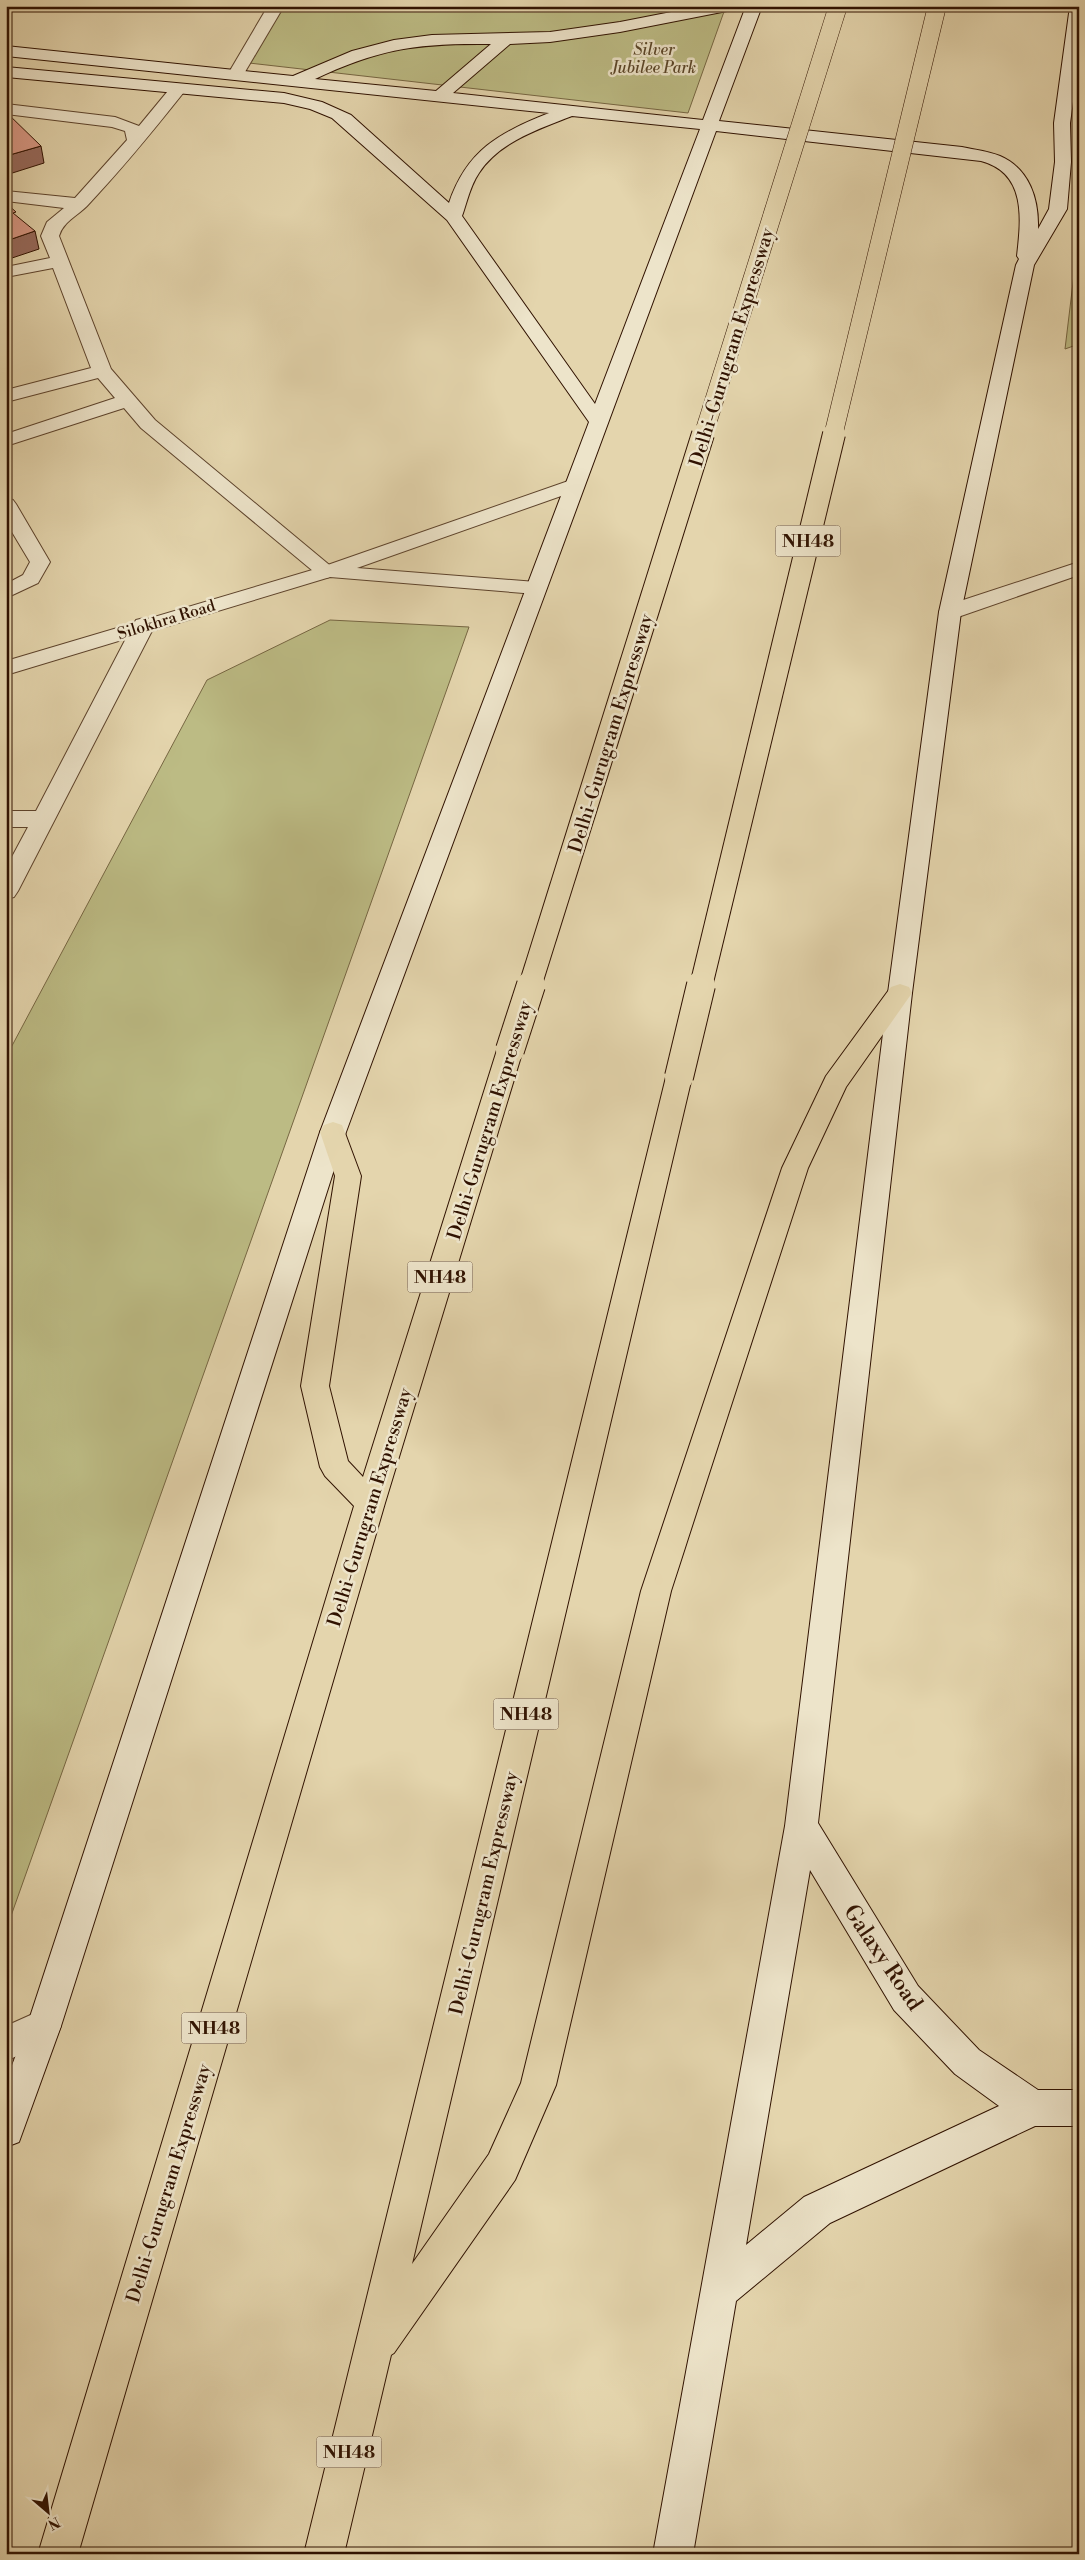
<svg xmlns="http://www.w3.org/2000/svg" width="1085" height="2560" font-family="'Libre Bodoni',serif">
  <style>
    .green { fill: #bcbb84; stroke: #766642 }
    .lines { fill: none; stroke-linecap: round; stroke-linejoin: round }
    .lane-casing { stroke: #5d432c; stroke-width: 2 }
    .street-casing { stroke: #5d432c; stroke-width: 2 }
    .secondary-casing { stroke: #301201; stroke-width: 2 }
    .highway-casing { stroke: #301201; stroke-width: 2 }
    .lane { fill: #ede4ca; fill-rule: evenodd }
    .street { fill: #ede4ca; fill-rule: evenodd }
    .secondary { fill: #ede4ca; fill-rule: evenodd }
    .highway { fill: #e4d5ad; fill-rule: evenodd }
    .highway-bridge-far2-casing { stroke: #301201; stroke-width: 19; stroke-linecap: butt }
    .highway-bridge-far1-casing { stroke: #301201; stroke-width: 24; stroke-linecap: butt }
    .highway-bridge-casing { stroke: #301201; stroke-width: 30; stroke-linecap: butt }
    .highway-bridge-far2 { stroke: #e4d5ad; stroke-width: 18 }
    .highway-bridge-far1 { stroke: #e4d5ad; stroke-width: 22 }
    .highway-bridge { stroke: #e4d5ad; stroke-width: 28 }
    .shaded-wall { fill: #986b5e; stroke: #301201 }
    .building { fill: #d99986; stroke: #301201 }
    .labels { text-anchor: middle; stroke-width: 5; stroke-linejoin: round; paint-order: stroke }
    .far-park-label { font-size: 16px; font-style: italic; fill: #5a4528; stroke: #ede4ca }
    .far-street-label { font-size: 16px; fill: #301201; stroke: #ede4ca }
    .shield { fill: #ede4ca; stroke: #69513d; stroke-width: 1 }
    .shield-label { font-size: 18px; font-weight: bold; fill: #301201 }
    .street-label { font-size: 19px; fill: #301201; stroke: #ede4ca }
    .near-street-label { font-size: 22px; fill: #301201; stroke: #ede4ca }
  </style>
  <rect width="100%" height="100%" fill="#e4d5ad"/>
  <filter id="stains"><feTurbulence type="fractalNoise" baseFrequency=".004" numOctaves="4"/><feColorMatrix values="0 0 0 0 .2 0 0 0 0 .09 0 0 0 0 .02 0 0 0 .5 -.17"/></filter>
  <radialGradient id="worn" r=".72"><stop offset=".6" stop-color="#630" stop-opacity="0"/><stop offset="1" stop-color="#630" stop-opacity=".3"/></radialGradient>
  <g class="green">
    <polygon points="283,6 726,6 688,113 249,63"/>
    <polygon points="1079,233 1079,344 1065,349"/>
    <polygon points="330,620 469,627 6,1930 6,1057 207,680"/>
  </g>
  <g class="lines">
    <defs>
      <g id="lane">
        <path d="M 178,84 L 186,89 L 184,92 C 153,131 121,170 87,206 C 77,216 63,222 59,236 L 111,369 L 155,420 L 333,568 L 336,572 L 333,576 L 326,578 L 319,576 L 141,428 L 124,408 L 6,446 L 6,434 L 115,398 L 98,378 L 6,402 L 6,390 L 91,368 L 53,268 L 6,277 L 6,267 L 50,258 L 41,236 L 47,222 L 64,208 L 6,201 L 6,191 L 75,198 L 127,140 L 125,131 L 112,127 L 6,114 L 6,104 L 115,117 L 139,126 L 172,86 Z"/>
        <polygon points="6,498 13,500 16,504 50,562 38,583 6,598 6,584 23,575 30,562 6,522"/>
        <polygon points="1079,562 1079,575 958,617 950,618 942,617 939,612 942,607"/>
        <polygon points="144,618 152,620 155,625 18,891 14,897 6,899 6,868 28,827 6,827 6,811 36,811 133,625 136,620"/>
        <polygon points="44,2009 56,2014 61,2026 56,2038 6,2061 6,2026"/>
      </g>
      <g id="street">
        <polygon points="268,6 284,6 242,77 230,77 228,74"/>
        <polygon points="574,479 581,481 584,485 581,489 357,568 536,582 543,584 546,588 543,592 536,594 330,577 6,675 6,661 319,568"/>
      </g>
      <path id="secondary" d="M 702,6 L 735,6 L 727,11 L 620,32 L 550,42 L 510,44 L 453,93 L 703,120 L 746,6 L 762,6 L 719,121 L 962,147 C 975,150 988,151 1000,156 C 1030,169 1039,200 1038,229 L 1049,209 L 1055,162 L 1054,123 L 1070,6 L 1079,6 L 1079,59 L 1070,123 L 1071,162 L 1067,209 L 1034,265 L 961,612 L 912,993 L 818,1823 L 918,1986 L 979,2050 L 1038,2090 L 1079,2090 L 1079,2126 L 1035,2126 L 830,2223 L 736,2301 L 693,2554 L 653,2554 L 785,1826 L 888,993 L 939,612 L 1016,265 L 1019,259 L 1017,256 C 1021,220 1027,173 981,161 L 716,131 L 346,1132 L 61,2026 L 19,2142 L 6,2147 L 6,2081 L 27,2026 L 320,1132 L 589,422 L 447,220 L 332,118 L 310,109 L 284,103 L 6,77 L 6,67 L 284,93 L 322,102 L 351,115 L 449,203 C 467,150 499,133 549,113 L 6,56 L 6,46 L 293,76 L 352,51 L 394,40 L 432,35 L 550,32 L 620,22 ZM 491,44 L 436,91 L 315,79 C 380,48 419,43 491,44 ZM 572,116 L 700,129 L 595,404 L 462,216 C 467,202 470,186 479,173 C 499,142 539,129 572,116 ZM 810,1870 L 894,2010 L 955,2074 L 999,2106 L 804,2197 L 746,2245 Z"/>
      <g id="highway">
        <polygon points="900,984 909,987 912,993 846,1087 808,1168 671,1591 556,2085 515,2180 394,2353 391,2355 344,2554 304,2554 666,1077 670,1070 679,1068 688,1070 692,1077 412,2264 489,2154 521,2083 641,1591 782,1168 826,1076 891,987"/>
        <polygon points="510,1041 519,1043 523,1050 385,1503 78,2554 38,2554 354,1506 325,1476 320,1467 301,1386 335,1176 320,1132 324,1125 333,1122 342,1125 361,1176 329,1386 348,1461 363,1477 497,1050 501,1043"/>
      </g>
    </defs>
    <use href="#lane" class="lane-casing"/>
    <use href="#street" class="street-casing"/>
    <use href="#secondary" class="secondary-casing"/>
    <use href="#highway" class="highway-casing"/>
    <use href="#lane" class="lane"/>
    <use href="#street" class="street"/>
    <use href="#secondary" class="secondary"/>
    <use href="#highway" class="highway"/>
    <defs>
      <g id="highway-bridge-far2">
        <polyline points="703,436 838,6"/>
        <polyline points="833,436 937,6"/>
      </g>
      <g id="highway-bridge-far1">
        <polyline points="530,986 703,434"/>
        <polyline points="701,986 834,434"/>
      </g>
      <g id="highway-bridge">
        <polyline points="510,1050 531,985"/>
        <polyline points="679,1077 701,985"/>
      </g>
    </defs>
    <use href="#highway-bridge-far2" class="highway-bridge-far2-casing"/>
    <use href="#highway-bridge-far1" class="highway-bridge-far1-casing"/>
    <use href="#highway-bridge" class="highway-bridge-casing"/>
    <use href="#highway-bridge-far2" class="highway-bridge-far2"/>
    <use href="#highway-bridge-far1" class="highway-bridge-far1"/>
    <use href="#highway-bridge" class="highway-bridge"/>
  </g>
  <g class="shaded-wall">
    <polygon points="41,146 44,163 6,175 6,156"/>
    <polygon points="35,231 39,249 6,260 6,241"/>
  </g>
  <g class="building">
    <polygon points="6,112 41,146 6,156"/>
    <polygon points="6,203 16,212 13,213 35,231 6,241"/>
  </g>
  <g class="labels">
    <g class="far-park-label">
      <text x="654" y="55">Silver<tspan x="654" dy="18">Jubilee Park</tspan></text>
    </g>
    <g class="far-street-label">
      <text transform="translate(166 619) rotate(-17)" y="6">Silokhra Road</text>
    </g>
    <g class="shield">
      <rect x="775.5" y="525.5" width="65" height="31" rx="4"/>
      <rect x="407.5" y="1261.5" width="65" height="31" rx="4"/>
      <rect x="493.5" y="1698.5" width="65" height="31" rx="4"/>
      <rect x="181.5" y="2012.5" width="65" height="31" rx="4"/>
      <rect x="316.5" y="2436.5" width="65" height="31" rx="4"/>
    </g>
    <g class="shield-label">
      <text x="808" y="547">NH48</text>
      <text x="440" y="1283">NH48</text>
      <text x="526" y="1720">NH48</text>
      <text x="214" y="2034">NH48</text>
      <text x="349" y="2458">NH48</text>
    </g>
    <g class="street-label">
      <text transform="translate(731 347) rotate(-73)" y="7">Delhi-Gurugram Expressway</text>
      <text transform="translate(610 733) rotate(-73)" y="7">Delhi-Gurugram Expressway</text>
      <text transform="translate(489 1120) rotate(-73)" y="7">Delhi-Gurugram Expressway</text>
      <text transform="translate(369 1507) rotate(-73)" y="7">Delhi-Gurugram Expressway</text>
      <text transform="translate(483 1893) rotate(-77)" y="7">Delhi-Gurugram Expressway</text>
      <text transform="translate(168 2183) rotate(-73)" y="7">Delhi-Gurugram Expressway</text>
    </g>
    <g class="near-street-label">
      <text transform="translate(884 1957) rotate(56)" y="8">Galaxy Road</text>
    </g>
  </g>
  <rect width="1085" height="2560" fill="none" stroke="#e4d5ad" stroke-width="25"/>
  <rect x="8" y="8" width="1070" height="2545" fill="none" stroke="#301201" stroke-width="2.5"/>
  <rect x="12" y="12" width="1060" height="2535" fill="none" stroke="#301201"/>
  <g transform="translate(48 2512) rotate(152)" stroke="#ede4ca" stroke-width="4" paint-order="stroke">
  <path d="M0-4L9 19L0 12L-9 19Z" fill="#301201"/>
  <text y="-8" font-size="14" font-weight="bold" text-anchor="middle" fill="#301201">N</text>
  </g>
  <rect width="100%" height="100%" filter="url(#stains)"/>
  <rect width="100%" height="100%" fill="url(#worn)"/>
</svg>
